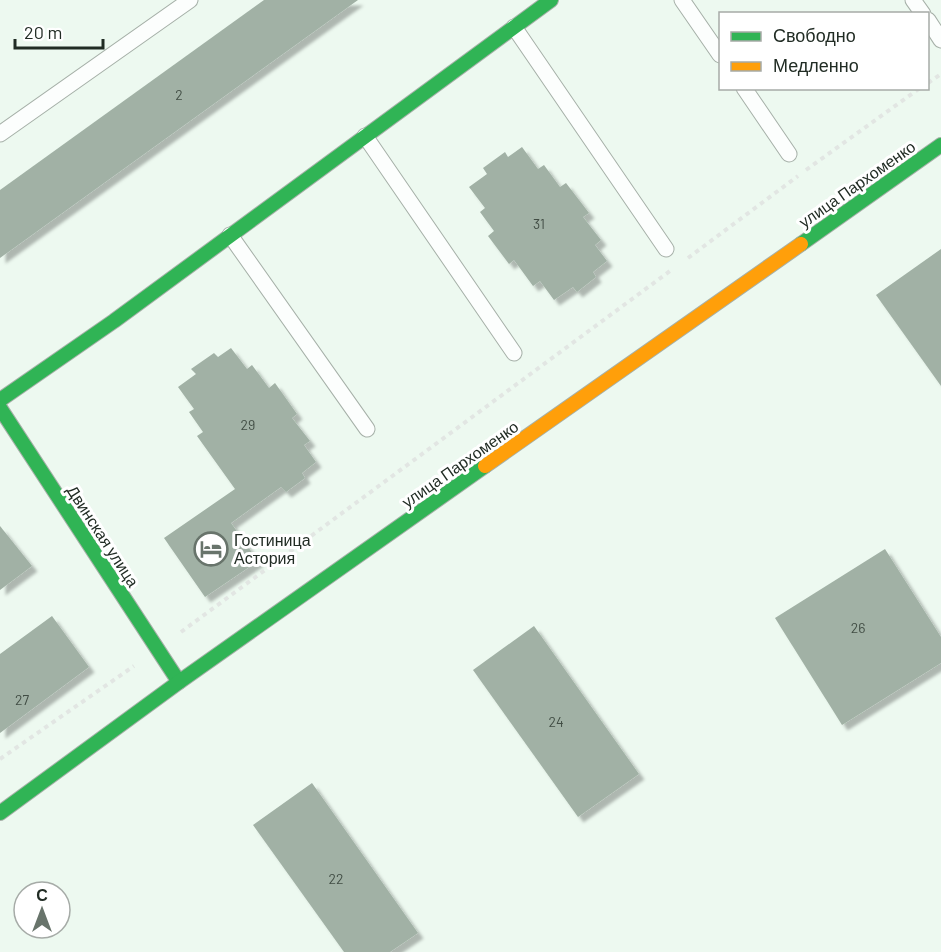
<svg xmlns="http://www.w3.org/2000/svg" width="941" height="952" font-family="Barlow,sans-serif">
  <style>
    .building { fill: #a1b1a5; filter: url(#shadow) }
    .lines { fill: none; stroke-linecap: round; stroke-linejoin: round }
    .lane-casing { stroke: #a6b0a8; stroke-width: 17 }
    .fast-casing { stroke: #a6b0a8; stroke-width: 16 }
    .slow-casing { stroke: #a6b0a8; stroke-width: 16 }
    .path { stroke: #e2e6e3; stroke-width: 4; stroke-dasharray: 4.5 4.5; stroke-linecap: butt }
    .lane { stroke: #fcfefd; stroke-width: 15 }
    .fast { stroke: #30b455; stroke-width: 14 }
    .slow { stroke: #ff9f0a; stroke-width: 14 }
    .labels { text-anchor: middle; stroke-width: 6; stroke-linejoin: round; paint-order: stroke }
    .number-label { font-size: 14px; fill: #414d44 }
    .street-label { font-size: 16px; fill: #212c24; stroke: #fff }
    .poi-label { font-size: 16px; fill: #212c24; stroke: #fff; text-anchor: start }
  </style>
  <defs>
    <filter id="shadow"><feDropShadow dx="5.5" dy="5.5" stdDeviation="1.5" flood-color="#0004"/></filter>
  </defs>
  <rect width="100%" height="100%" fill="#edf9f0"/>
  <g class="building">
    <polygon points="264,0 358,0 0,258 0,190"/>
    <polygon points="522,147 538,169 544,165 560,187 566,183 589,213 583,217 601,240 595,245 607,261 593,272 596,277 577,292 573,287 554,300 540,281 533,286 514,260 509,264 488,236 494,231 480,212 485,208 469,187 487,174 483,168 505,152 508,157"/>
    <polygon points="941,249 941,386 876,295"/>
    <polygon points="231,348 247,369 252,365 269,388 275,383 297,414 292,418 310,441 304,445 316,462 302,473 305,478 286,492 281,487 231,523 258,561 205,597 164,538 235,489 197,436 203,432 189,412 194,409 178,387 196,374 191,369 214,353 218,357"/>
    <polygon points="0,526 32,566 0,590"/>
    <polygon points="885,549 941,637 941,663 842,725 775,618"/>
    <polygon points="52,616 89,667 0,733 0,654"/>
    <polygon points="534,626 639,774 578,817 473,670"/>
    <polygon points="312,783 418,933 390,952 344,952 253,825"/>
  </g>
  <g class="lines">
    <defs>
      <g id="lane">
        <polyline points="682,0 720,55"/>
        <polyline points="913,0 923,14"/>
        <polyline points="928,20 941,40"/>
        <polyline points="514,27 666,249"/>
        <polyline points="744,88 789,154"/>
        <polyline points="0,134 190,0"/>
        <polyline points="365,136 514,353"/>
        <polyline points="230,235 367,429"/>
      </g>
      <g id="fast">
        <polyline points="801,244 941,145"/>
        <polyline points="0,400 114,321 551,0"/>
        <polyline points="0,408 179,682"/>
        <polyline points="0,813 179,682 485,466"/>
      </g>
      <polyline id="slow" points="485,466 801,244"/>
    </defs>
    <use href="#lane" class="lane-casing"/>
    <use href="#fast" class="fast-casing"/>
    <use href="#slow" class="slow-casing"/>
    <g class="path">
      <polyline points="928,83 941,74"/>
      <polyline points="806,170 920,88"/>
      <polyline points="688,258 798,176"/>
      <polyline points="181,632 670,271"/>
      <polyline points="0,759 134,666"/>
    </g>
    <use href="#lane" class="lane"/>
    <use href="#fast" class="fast"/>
    <use href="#slow" class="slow"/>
  </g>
  <defs>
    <symbol id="hotel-ring" viewBox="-11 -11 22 22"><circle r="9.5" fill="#fff" stroke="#68746b" stroke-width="1.5"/><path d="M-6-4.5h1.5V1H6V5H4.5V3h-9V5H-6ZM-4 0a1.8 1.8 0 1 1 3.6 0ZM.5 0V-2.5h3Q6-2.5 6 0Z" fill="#68746b"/></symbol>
  </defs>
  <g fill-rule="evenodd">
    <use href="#hotel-ring" x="192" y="530" width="38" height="38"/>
  </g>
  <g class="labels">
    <g class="number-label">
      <text x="179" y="100">2</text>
      <text x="539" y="229">31</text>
      <text x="248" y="430">29</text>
      <text x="858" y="633">26</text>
      <text x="22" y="705">27</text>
      <text x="556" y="727">24</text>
      <text x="336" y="884">22</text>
    </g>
    <g class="street-label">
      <text transform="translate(857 184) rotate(-35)" y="6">улица Пархоменко</text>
      <text transform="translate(460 464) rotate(-35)" y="6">улица Пархоменко</text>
      <text transform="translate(103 536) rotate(57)" y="6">Двинская улица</text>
    </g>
    <g class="poi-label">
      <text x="234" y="546">Гостиница<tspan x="234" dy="18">Астория</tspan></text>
    </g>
  </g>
  <rect x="719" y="12" width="210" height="78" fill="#ffffff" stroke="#a6aba7" stroke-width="1.5"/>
  <rect x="731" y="32" width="30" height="9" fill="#30b455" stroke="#a6aba7" stroke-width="1.5"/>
  <text x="773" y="42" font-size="18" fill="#212c24">Свободно</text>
  <rect x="731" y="62" width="30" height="9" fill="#ff9f0a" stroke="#a6aba7" stroke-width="1.5"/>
  <text x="773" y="72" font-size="18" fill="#212c24">Медленно</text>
  <g transform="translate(42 910)"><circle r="28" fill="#ffffff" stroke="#a6aba7" stroke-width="1.5"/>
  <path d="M0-4.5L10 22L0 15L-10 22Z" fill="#68746b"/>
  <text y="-9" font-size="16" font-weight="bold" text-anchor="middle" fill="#212c24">С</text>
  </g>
  <path d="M15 39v9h88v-9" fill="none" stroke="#212c24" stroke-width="3"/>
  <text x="24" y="39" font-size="18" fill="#212c24" stroke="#ffffff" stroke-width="4.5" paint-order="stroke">20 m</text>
</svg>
